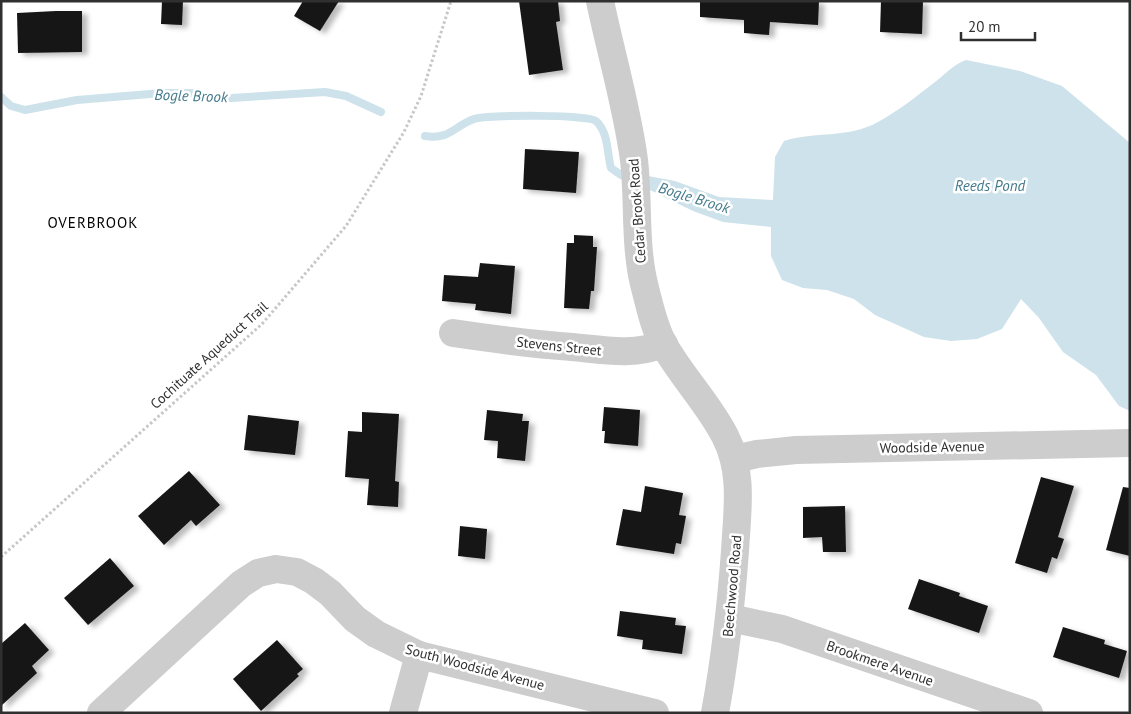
<svg xmlns="http://www.w3.org/2000/svg" width="1131" height="714" font-family="'PT Sans',sans-serif">
  <style>
    .water { fill: #cde2ea }
    .lines { fill: none; stroke-linecap: round; stroke-linejoin: round }
    .stream { stroke: #cde2ea; stroke-width: 8 }
    .building { fill: #171717; filter: url(#shadow) }
    .path { stroke: #c7c7c7; stroke-width: 3; stroke-dasharray: 2.5 2.5; stroke-linecap: butt }
    .minor { stroke: #cdcdcd; stroke-width: 28 }
    .labels { text-anchor: middle; stroke-width: 5; stroke-linejoin: round; paint-order: stroke }
    .street-label { font-size: 14px; fill: #303030; stroke: #fff }
    .water-label { font-size: 15px; font-style: italic; fill: #447a8c; stroke: #fff }
    .neighbourhood-label { font-size: 15px; letter-spacing: 1px; fill: #000; stroke: #fff }
  </style>
  <defs>
    <filter id="shadow"><feDropShadow dx="5.5" dy="3" stdDeviation="2.5" flood-color="#0004"/></filter>
  </defs>
  <rect width="100%" height="100%" fill="#fff"/>
  <path class="water" d="M 966,60 L 1020,71 L 1062,86 L 1130,143 L 1130,411 L 1119,406 L 1096,375 L 1063,352 L 1039,318 L 1021,299 L 1002,329 L 977,339 L 951,341 L 924,337 L 875,315 L 854,299 L 827,290 L 803,288 L 782,280 L 771,256 L 771,227 L 723,222 L 693,211 L 646,188 L 648,176 L 675,181 L 719,197 L 773,200 L 775,157 L 784,141 C 815,131 847,139 878,122 C 898,111 917,96 935,82 C 947,73 951,66 966,60 Z"/>
  <g class="lines">
    <g class="stream">
      <polyline points="1,97 11,106 25,110 77,100 162,93 191,93 215,99 325,92 346,96 381,112"/>
      <path d="M 425,136 C 450,140 454,126 474,119 C 489,115 588,114 596,121 C 609,133 607,154 611,168 L 621,175"/>
    </g>
  </g>
  <g class="building">
    <polygon points="162,1 183,1 182,25 161,24"/>
    <polygon points="303,1 339,1 320,31 294,16"/>
    <polygon points="519,1 558,1 560,21 556,22 563,70 529,75"/>
    <polygon points="700,1 819,1 818,25 770,22 769,35 744,33 744,20 700,17"/>
    <polygon points="881,1 923,1 922,34 880,32"/>
    <polygon points="56,11 82,11 82,52 18,53 17,13"/>
    <polygon points="525,149 579,152 576,193 523,189"/>
    <polygon points="574,235 593,236 593,247 597,247 594,291 591,291 589,309 564,308 567,243 574,243"/>
    <polygon points="480,263 515,266 511,314 475,310 476,304 442,301 444,275 478,277"/>
    <polygon points="604,407 640,410 638,446 604,443 605,431 602,431"/>
    <polygon points="487,410 523,414 522,421 529,421 525,461 497,458 498,441 484,440"/>
    <polygon points="362,412 399,414 395,481 399,482 398,507 367,505 369,479 345,477 348,431 362,432"/>
    <polygon points="248,415 299,421 295,455 244,450"/>
    <polygon points="189,471 220,505 196,526 191,520 164,545 138,516"/>
    <polygon points="1041,477 1074,486 1058,537 1064,539 1057,559 1052,557 1047,573 1015,563"/>
    <polygon points="645,486 683,493 679,515 686,516 681,544 676,543 674,554 616,545 623,509 641,512"/>
    <polygon points="1123,487 1130,488 1130,556 1106,550"/>
    <polygon points="845,506 846,552 823,552 822,537 803,538 803,507"/>
    <polygon points="460,526 487,529 485,559 458,556"/>
    <polygon points="110,558 134,586 88,625 64,598"/>
    <polygon points="919,579 960,593 959,596 988,606 979,633 908,609"/>
    <polygon points="620,611 676,618 675,625 686,626 682,654 642,649 643,640 617,636"/>
    <polygon points="25,623 49,650 32,666 37,673 1,706 1,644"/>
    <polygon points="1063,627 1105,640 1104,644 1127,651 1119,678 1053,657"/>
    <polygon points="277,640 303,669 297,674 299,676 261,711 233,679"/>
  </g>
  <g class="lines">
    <polyline class="path" points="1,557 262,324 346,226 404,132 421,96 451,1"/>
    <g class="minor">
      <path d="M 600,1 C 611,54 627,107 634,160 C 639,203 634,246 645,288 C 650,307 654,328 664,345 C 682,377 709,404 725,436 C 744,472 737,513 735,551 C 731,606 725,659 715,713"/>
      <path d="M 453,333 C 493,339 532,344 572,347 C 604,350 633,356 664,344"/>
      <polyline points="735,459 757,454 796,450 1130,443"/>
      <polyline points="730,618 782,629 1029,713"/>
      <polyline points="101,713 241,584 258,573 276,569 297,572 314,581 330,593 355,619 376,634 419,655 655,713"/>
      <polyline points="403,713 419,655"/>
    </g>
  </g>
  <g class="labels">
    <g class="street-label">
      <text transform="translate(637 211) rotate(-94)" y="5">Cedar Brook Road</text>
      <text transform="translate(559 346) rotate(6)" y="5">Stevens Street</text>
      <text transform="translate(209 355) rotate(-42)" y="5">Cochituate Aqueduct Trail</text>
      <text transform="translate(932 447) rotate(-1)" y="5">Woodside Avenue</text>
      <text transform="translate(732 586) rotate(-85)" y="5">Beechwood Road</text>
      <text transform="translate(880 663) rotate(19)" y="5">Brookmere Avenue</text>
      <text transform="translate(475 667) rotate(15)" y="5">South Woodside Avenue</text>
    </g>
    <g class="water-label">
      <text transform="translate(191 96) rotate(2)" y="5">Bogle Brook</text>
      <text x="990" y="191">Reeds Pond</text>
      <text transform="translate(694 198) rotate(17)" y="5">Bogle Brook</text>
    </g>
    <g class="neighbourhood-label">
      <text x="93" y="228">OVERBROOK</text>
    </g>
  </g>
  <rect width="1131" height="714" fill="none" stroke="#303030" stroke-width="5"/>
  <path d="M961 32v8h74v-8" fill="none" stroke="#303030" stroke-width="2.5"/>
  <text x="968" y="32" font-size="15" fill="#303030" stroke="#ffffff" stroke-width="4" paint-order="stroke">20 m</text>
</svg>
